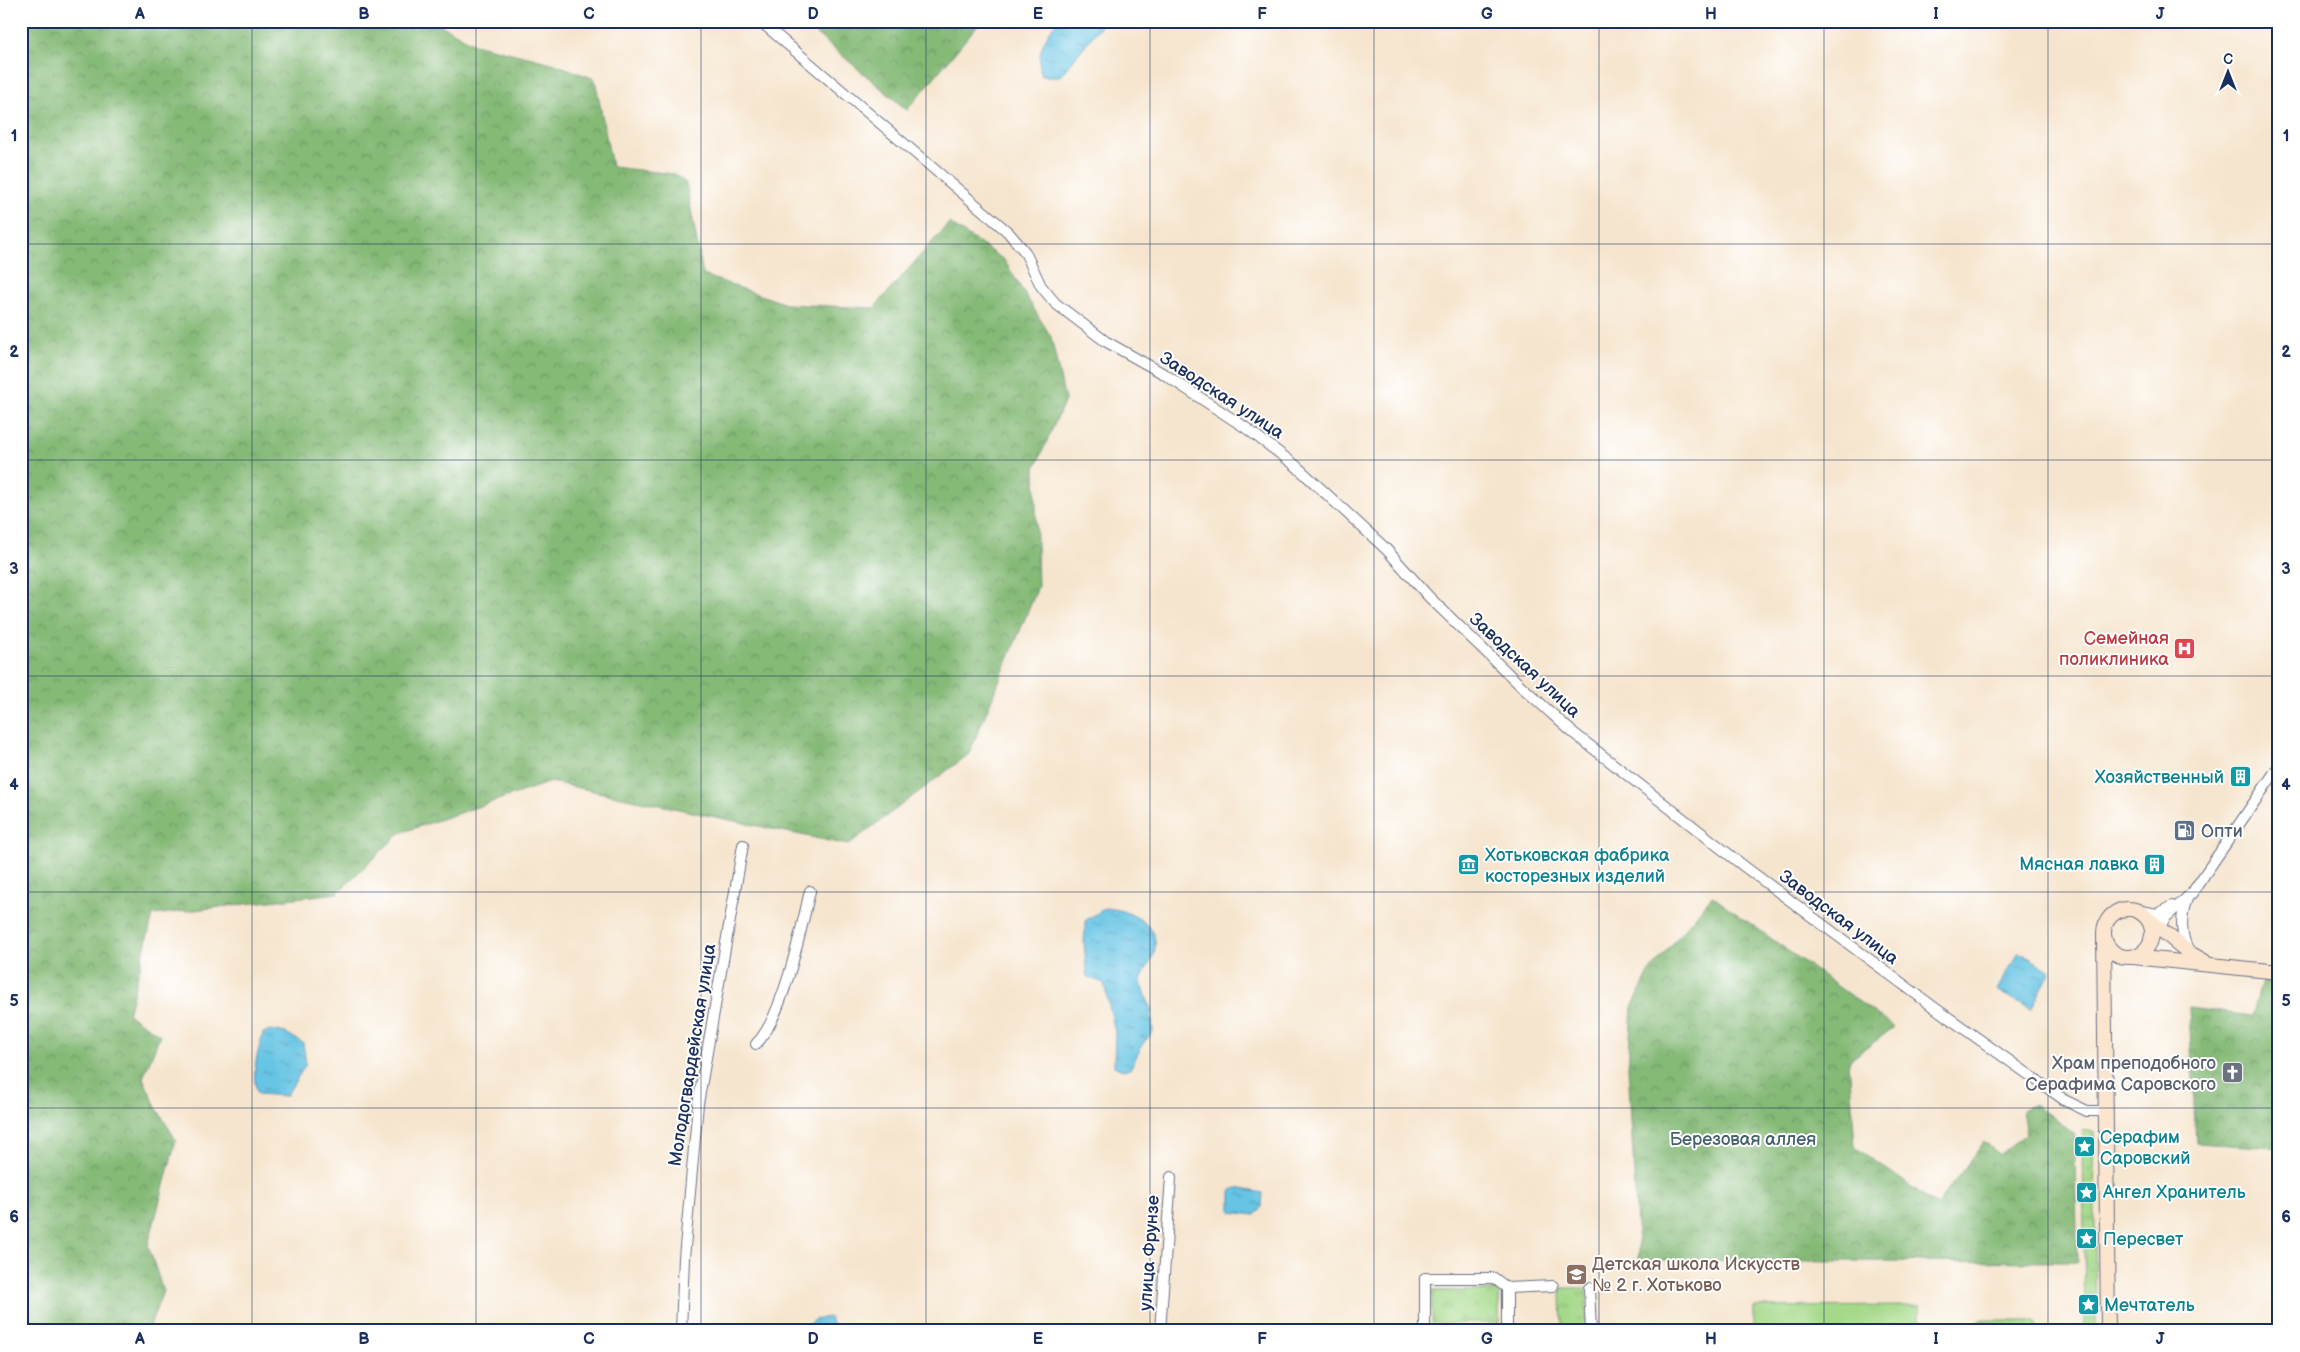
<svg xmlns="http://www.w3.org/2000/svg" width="2300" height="1352" font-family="'Balsamiq Sans',sans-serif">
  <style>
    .grass { fill: url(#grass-tufts); stroke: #608474 }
    .forest { fill: url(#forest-crowns); stroke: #50746a }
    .garden { fill: #a5d98a; stroke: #608474 }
    .water { fill: url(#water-ripples); stroke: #407aa1 }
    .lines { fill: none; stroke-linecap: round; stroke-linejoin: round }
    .street-casing { stroke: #686f85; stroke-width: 12 }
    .secondary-casing { stroke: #686f85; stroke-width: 16 }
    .street { stroke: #fff; stroke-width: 10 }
    .secondary { stroke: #fbe5cf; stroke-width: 14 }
    .grid { fill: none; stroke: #1b2f5e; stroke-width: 1; stroke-opacity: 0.55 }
    .labels { text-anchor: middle; stroke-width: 4; stroke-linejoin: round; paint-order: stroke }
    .street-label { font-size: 18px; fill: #1b2f5e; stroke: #fff }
    .health-label { font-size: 18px; fill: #be3a42; stroke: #fff; text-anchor: end }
    .culture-label { font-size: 18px; fill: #0d838f; stroke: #fff; text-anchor: start }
    .service-label { font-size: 18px; fill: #4e5e75; stroke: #fff; text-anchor: start }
    .worship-label { font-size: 18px; fill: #5b616d; stroke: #fff; text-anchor: end }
    .park-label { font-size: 18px; fill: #44626b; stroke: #fff }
    .education-label { font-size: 18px; fill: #785e54; stroke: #fff; text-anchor: start }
    .neatline { fill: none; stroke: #1b2f5e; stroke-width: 2 }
    .grid-label { font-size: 16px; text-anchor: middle; font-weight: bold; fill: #1b2f5e }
  </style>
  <defs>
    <pattern id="grass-tufts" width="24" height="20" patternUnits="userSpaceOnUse" patternTransform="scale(1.25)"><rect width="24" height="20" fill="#a5d98a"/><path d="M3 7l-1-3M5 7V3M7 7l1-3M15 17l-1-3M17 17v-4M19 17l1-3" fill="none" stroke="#8dbb7a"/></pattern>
    <pattern id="forest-crowns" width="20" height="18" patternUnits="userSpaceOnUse" patternTransform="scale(1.25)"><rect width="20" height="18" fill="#84b976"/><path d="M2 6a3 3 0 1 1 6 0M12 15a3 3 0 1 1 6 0" fill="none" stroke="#6b9764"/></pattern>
    <pattern id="water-ripples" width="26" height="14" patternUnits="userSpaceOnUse" patternTransform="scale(1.25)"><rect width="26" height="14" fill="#66c4e4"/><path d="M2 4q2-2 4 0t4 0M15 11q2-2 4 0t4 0" fill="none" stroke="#53a0bc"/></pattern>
  </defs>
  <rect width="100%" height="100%" fill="#fff"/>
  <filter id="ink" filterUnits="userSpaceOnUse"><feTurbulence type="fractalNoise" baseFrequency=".02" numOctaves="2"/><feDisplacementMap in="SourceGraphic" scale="10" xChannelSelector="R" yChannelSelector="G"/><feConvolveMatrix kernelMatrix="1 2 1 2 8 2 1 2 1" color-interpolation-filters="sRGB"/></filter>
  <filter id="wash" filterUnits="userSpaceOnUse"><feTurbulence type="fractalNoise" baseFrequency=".0096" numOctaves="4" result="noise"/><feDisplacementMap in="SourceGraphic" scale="20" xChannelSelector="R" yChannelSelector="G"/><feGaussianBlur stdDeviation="1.12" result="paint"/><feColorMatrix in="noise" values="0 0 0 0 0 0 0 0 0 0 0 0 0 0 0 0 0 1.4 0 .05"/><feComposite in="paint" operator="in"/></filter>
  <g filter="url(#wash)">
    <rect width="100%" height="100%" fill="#f6e5ce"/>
    <g class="grass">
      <polygon points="2083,1130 2094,1132 2096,1331 2085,1331"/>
      <polygon points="1561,1288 1586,1288 1587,1331 1562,1331"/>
      <rect x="1432" y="1291" width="67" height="32"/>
      <polygon points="1983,1320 2032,1320 2036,1322 2037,1331 1978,1331 1979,1322"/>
    </g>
    <g class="forest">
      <polygon points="21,21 434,21 474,44 552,63 595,79 612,167 674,174 686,183 703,275 786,304 874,308 949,223 1004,260 1051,337 1065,400 1035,468 1038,587 969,754 848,845 551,782 400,833 337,893 153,915 128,1014 160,1035 143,1078 157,1109 176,1140 148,1245 163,1291 148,1331 21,1331"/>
      <polygon points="801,21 981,21 907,110"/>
      <polygon points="1712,896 1894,1027 1849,1061 1855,1147 1937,1205 1984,1142 1999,1154 2026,1134 2022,1110 2034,1104 2074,1133 2078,1262 1639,1260 1628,1067 1632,1007 1650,971"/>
      <polygon points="2262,981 2279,983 2279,1148 2196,1143 2189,1008 2252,1016"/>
    </g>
    <polygon class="garden" points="1920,1306 1920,1331 1754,1331 1754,1307"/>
    <g class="water">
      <path d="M 1057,21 L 1105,21 L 1060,76 L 1042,76 C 1035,54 1044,39 1057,21 Z"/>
      <path d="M 1106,908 C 1129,910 1162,924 1154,953 C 1151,964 1143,971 1141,982 L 1151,1009 L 1153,1032 L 1144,1042 L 1130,1069 L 1122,1070 L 1114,1066 L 1115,1032 L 1104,983 L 1087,977 L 1084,942 L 1086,920 Z"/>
      <polygon points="2019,952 2051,971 2031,1009 1997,990"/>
      <path d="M 271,1030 L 286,1033 L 303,1043 L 306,1064 L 286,1096 L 258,1094 C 250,1074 258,1053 263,1033 Z"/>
      <polygon points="1236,1188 1263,1193 1262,1207 1255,1215 1231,1212 1231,1191"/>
      <polygon points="829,1317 833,1325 831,1331 801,1331 815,1319"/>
    </g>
  </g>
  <g filter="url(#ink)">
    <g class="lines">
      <defs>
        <g id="street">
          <polyline points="760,21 1008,232 1025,252 1041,286 1055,303 1105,341 1164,374 1246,428 1295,465 1386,549 1429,597 1521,686 1571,731 1745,867 1935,1008 2066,1101 2087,1111 2106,1111"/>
          <path d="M 2187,899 C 2180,915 2180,938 2190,952"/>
          <polyline points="2136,910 2157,914 2172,906"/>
          <polyline points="2151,940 2165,918 2192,893 2279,766"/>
          <path d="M 756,1044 C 783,1018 801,929 810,891"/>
          <polyline points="1507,1288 1553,1286"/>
          <polyline points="1589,1288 1591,1331"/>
          <polyline points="681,1331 684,1258 698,1104 743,845"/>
          <polyline points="1160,1331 1171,1177"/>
          <polyline points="1425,1331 1425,1278 1494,1278 1507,1288 1507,1331"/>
        </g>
        <g id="secondary">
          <circle cx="2128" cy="933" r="24"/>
          <polyline points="2148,919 2188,952 2204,961"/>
          <polyline points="2104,934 2108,1331"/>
          <polyline points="2133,957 2279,972"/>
        </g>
      </defs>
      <use href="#street" class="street-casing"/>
      <use href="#secondary" class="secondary-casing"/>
      <use href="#street" class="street"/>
      <use href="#secondary" class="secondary"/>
    </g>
  </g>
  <path class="grid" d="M 252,21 L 252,1331M 476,21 L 476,1331M 701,21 L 701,1331M 926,21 L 926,1331M 1150,21 L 1150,1331M 1374,21 L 1374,1331M 1599,21 L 1599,1331M 1824,21 L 1824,1331M 2048,21 L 2048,1331M 21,244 L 2279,244M 21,460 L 2279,460M 21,676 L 2279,676M 21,892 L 2279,892M 21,1108 L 2279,1108"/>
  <defs>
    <symbol id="hospital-square" viewBox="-11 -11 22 22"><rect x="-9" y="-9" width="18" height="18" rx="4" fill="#e0444e" stroke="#fff"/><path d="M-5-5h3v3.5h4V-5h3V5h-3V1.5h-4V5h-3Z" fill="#fff"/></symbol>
    <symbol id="building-square" viewBox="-11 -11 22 22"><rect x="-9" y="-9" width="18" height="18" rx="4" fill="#0f9aa8" stroke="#fff"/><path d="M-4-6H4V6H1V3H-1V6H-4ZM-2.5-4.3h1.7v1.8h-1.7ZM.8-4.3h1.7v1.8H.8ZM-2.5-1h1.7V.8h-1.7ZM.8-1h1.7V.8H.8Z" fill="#fff"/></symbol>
    <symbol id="fuel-square" viewBox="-11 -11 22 22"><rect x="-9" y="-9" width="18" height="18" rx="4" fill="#5c6f8a" stroke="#fff"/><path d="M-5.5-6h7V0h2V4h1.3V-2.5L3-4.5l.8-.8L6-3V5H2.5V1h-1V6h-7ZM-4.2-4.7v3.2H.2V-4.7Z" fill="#fff"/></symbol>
    <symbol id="museum-square" viewBox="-11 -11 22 22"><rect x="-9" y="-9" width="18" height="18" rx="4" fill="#0f9aa8" stroke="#fff"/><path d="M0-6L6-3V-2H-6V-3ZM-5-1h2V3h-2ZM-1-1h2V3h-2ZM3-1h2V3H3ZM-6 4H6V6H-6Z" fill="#fff"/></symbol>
    <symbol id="church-square" viewBox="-11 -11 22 22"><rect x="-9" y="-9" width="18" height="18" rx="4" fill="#6b7280" stroke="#fff"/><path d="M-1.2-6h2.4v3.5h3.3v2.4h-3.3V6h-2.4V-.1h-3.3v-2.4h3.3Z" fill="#fff"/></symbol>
    <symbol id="sight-square" viewBox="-11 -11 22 22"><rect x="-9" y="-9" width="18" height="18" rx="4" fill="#0f9aa8" stroke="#fff"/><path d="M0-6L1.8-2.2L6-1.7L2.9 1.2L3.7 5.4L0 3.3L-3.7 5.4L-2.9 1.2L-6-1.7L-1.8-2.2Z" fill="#fff"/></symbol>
    <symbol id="school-square" viewBox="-11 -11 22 22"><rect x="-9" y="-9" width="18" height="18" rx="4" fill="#8d6e63" stroke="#fff"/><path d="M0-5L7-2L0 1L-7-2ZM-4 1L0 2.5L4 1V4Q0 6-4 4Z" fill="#fff"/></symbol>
  </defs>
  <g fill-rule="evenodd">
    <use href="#hospital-square" x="2172" y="636" width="25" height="25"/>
    <use href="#building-square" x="2228" y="764" width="25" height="25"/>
    <use href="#fuel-square" x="2172" y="818" width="25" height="25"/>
    <use href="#building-square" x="2142" y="852" width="25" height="25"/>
    <use href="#museum-square" x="1456" y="852" width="25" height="25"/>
    <use href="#church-square" x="2220" y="1060" width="25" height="25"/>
    <use href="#sight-square" x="2072" y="1134" width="25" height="25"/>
    <use href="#sight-square" x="2074" y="1180" width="25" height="25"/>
    <use href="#sight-square" x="2074" y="1226" width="25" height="25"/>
    <use href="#school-square" x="1564" y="1262" width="25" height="25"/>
    <use href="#sight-square" x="2076" y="1292" width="25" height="25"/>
  </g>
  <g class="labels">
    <g class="street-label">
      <text transform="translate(1222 395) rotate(33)" y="6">Заводская улица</text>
      <text transform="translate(1525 665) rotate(43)" y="6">Заводская улица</text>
      <text transform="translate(1839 917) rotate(37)" y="6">Заводская улица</text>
      <text transform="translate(692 1055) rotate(-81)" y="6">Молодогвардейская улица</text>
      <text transform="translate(1149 1253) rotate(-86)" y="6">улица Фрунзе</text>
    </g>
    <g class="health-label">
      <text x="2169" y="644">Семейная<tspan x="2169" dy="21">поликлиника</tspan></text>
    </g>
    <g class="culture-label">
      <text x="2224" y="783" text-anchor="end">Хозяйственный</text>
      <text x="1485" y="861">Хотьковская фабрика<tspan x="1485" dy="21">косторезных изделий</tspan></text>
      <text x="2139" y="870" text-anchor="end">Мясная лавка</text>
      <text x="2100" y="1143">Серафим<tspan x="2100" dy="21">Саровский</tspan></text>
      <text x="2103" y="1198">Ангел Хранитель</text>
      <text x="2103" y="1245">Пересвет</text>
      <text x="2104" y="1311">Мечтатель</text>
    </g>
    <g class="service-label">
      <text x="2201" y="837">Опти</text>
    </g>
    <g class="worship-label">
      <text x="2216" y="1069">Храм преподобного<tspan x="2216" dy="21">Серафима Саровского</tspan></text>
    </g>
    <g class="park-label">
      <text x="1743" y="1145">Березовая аллея</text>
    </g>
    <g class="education-label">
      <text x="1592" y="1270">Детская школа Искусств<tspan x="1592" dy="21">№ 2 г. Хотьково</tspan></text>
    </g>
  </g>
  <rect width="2300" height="1352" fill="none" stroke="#fff" stroke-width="55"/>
  <g transform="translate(2228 72)" stroke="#ffffff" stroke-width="4" paint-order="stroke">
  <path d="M0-4L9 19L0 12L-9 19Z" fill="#1b2f5e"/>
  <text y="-8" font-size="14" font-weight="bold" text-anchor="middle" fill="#1b2f5e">С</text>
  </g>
  <rect x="28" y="28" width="2244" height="1296" class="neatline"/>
  <g class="grid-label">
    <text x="140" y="19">A</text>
    <text x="364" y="19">B</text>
    <text x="589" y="19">C</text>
    <text x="813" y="19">D</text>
    <text x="1038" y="19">E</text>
    <text x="1262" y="19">F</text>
    <text x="1487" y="19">G</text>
    <text x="1711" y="19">H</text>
    <text x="1936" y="19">I</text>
    <text x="2160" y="19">J</text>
    <text x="14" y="141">1</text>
    <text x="2286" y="141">1</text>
    <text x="14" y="357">2</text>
    <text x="2286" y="357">2</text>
    <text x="14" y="574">3</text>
    <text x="2286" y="574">3</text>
    <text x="14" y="790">4</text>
    <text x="2286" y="790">4</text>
    <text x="14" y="1006">5</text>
    <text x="2286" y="1006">5</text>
    <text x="14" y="1222">6</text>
    <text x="2286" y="1222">6</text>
    <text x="140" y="1344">A</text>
    <text x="364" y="1344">B</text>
    <text x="589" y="1344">C</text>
    <text x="813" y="1344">D</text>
    <text x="1038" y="1344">E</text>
    <text x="1262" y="1344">F</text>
    <text x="1487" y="1344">G</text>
    <text x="1711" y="1344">H</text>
    <text x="1936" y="1344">I</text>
    <text x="2160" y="1344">J</text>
  </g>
</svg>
